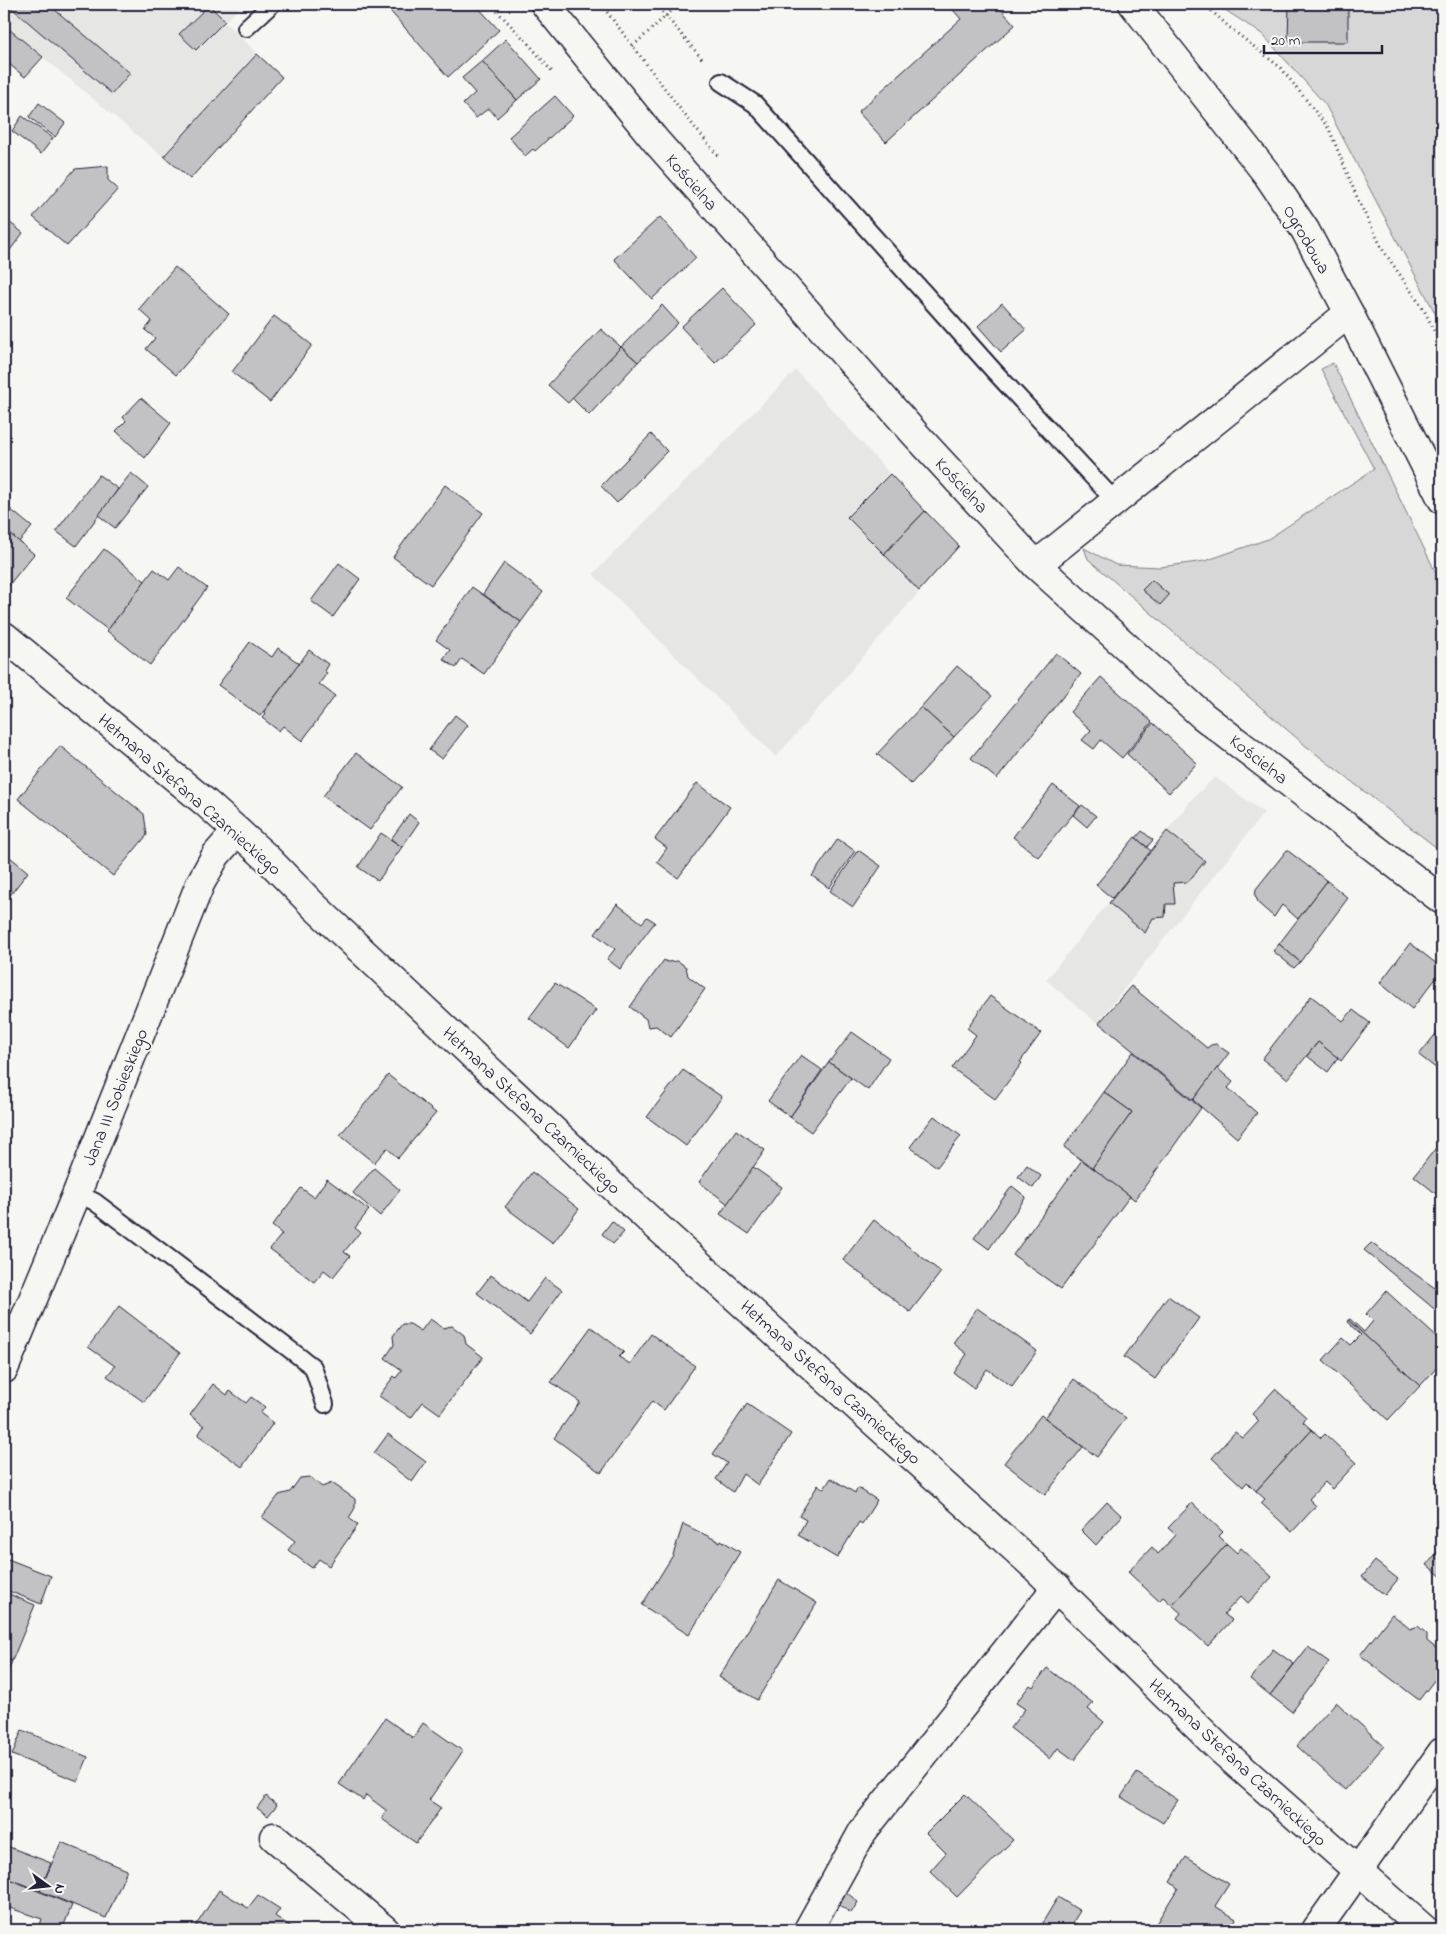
<svg xmlns="http://www.w3.org/2000/svg" width="1446" height="1934" font-family="'Indie Flower',sans-serif">
  <style>
    .built { fill: #e6e6e4 }
    .green { fill: #d7d7d7; stroke: #7c7c89 }
    .building { fill: #c2c2c4; stroke: #22223b }
    .lines { fill: none; stroke-linecap: round; stroke-linejoin: round }
    .service-casing { stroke: #22223b; stroke-width: 20 }
    .minor-casing { stroke: #22223b; stroke-width: 31 }
    .tertiary-casing { stroke: #22223b; stroke-width: 31 }
    .path { stroke: #22223b; stroke-width: 3; stroke-dasharray: 1 4; stroke-linecap: butt }
    .service { stroke: #f6f6f2; stroke-width: 16 }
    .minor { stroke: #f6f6f2; stroke-width: 28 }
    .tertiary { stroke: #f6f6f2; stroke-width: 28 }
    .labels { text-anchor: middle; stroke-width: 4; stroke-linejoin: round; paint-order: stroke }
    .street-label { font-size: 18px; fill: #22223b; stroke: #f6f6f2 }
  </style>
  <rect width="100%" height="100%" fill="#f6f6f2"/>
  <filter id="ink" filterUnits="userSpaceOnUse"><feTurbulence type="fractalNoise" baseFrequency=".02" numOctaves="2"/><feDisplacementMap in="SourceGraphic" scale="10" xChannelSelector="R" yChannelSelector="G"/><feConvolveMatrix kernelMatrix="1 2 1 2 8 2 1 2 1" color-interpolation-filters="sRGB"/></filter>
  <g filter="url(#ink)">
    <g class="built">
      <polygon points="4,4 243,4 225,22 282,77 190,179 4,25"/>
      <polygon points="796,370 890,474 959,546 776,757 593,574"/>
      <polygon points="1215,777 1264,813 1097,1023 1046,980 1194,797"/>
    </g>
    <g class="green">
      <polygon points="1216,4 1442,4 1442,326 1325,104 1262,34"/>
      <polygon points="1333,363 1442,585 1442,852 1306,746 1088,559 1084,548 1116,565 1160,567 1205,561 1268,539 1374,469 1321,369"/>
    </g>
    <g class="building">
      <polygon points="7,4 48,4 130,73 112,94"/>
      <polygon points="384,4 475,4 499,30 448,77"/>
      <polygon points="948,4 996,4 1015,25 886,142 858,112 961,19"/>
      <polygon points="1289,4 1348,4 1348,41 1345,42 1293,42 1288,40"/>
      <polygon points="209,5 225,21 196,50 179,34"/>
      <polygon points="4,25 43,57 25,77 4,60"/>
      <polygon points="506,39 541,79 517,100 482,61"/>
      <polygon points="257,54 282,77 190,179 164,156"/>
      <polygon points="482,61 517,100 497,118 489,108 476,118 463,104 475,93 462,78"/>
      <polygon points="555,96 573,116 535,151 533,149 525,156 509,137"/>
      <polygon points="39,103 65,123 55,137 29,117"/>
      <polygon points="22,116 53,138 41,154 12,131"/>
      <polygon points="108,166 108,180 118,189 67,246 33,217 75,169"/>
      <polygon points="660,217 696,258 652,299 614,259"/>
      <polygon points="4,218 23,233 4,258"/>
      <polygon points="175,267 229,314 176,375 146,349 155,338 145,330 152,321 139,309"/>
      <polygon points="722,288 756,325 715,363 681,327"/>
      <polygon points="1002,303 1026,330 1001,352 978,326"/>
      <polygon points="662,305 678,323 638,362 621,347"/>
      <polygon points="274,316 312,345 270,402 232,372"/>
      <polygon points="601,329 621,347 568,403 548,385"/>
      <polygon points="621,347 638,362 589,415 572,398"/>
      <polygon points="141,398 171,423 145,458 116,431 126,421 123,417"/>
      <polygon points="651,434 667,451 617,503 601,486"/>
      <polygon points="131,473 148,487 115,528 98,515"/>
      <polygon points="890,474 925,511 884,554 847,517"/>
      <polygon points="99,475 118,489 76,546 56,531"/>
      <polygon points="445,485 483,513 431,585 393,557"/>
      <polygon points="4,504 32,527 19,542 4,529"/>
      <polygon points="925,511 959,546 919,591 884,554"/>
      <polygon points="4,529 34,554 4,591"/>
      <polygon points="104,549 145,581 108,630 66,598"/>
      <polygon points="339,563 360,579 333,617 311,601"/>
      <polygon points="504,563 543,592 521,622 483,594"/>
      <polygon points="179,567 207,588 150,665 107,631 154,569 169,580"/>
      <polygon points="1152,580 1169,595 1160,605 1142,590"/>
      <polygon points="472,587 521,622 484,674 462,659 456,668 443,659 450,650 436,640"/>
      <polygon points="250,642 272,657 278,648 300,664 260,716 218,685"/>
      <polygon points="309,650 328,664 324,671 327,673 319,684 335,696 302,741 283,726 279,731 262,718 266,713 264,712"/>
      <polygon points="1056,653 1081,674 997,779 971,758"/>
      <polygon points="957,666 992,696 954,737 921,707"/>
      <polygon points="1101,677 1152,722 1122,758 1101,740 1094,749 1082,740 1091,730 1070,712"/>
      <polygon points="921,707 954,737 911,784 877,754"/>
      <polygon points="455,715 468,725 442,759 429,750"/>
      <polygon points="1153,723 1197,763 1169,793 1127,754"/>
      <polygon points="60,746 144,814 147,835 113,876 18,799"/>
      <polygon points="356,753 402,787 370,830 323,796"/>
      <polygon points="697,783 730,807 678,878 657,862 667,848 655,839"/>
      <polygon points="1053,785 1080,806 1038,857 1013,837"/>
      <polygon points="1082,805 1096,816 1087,827 1073,815"/>
      <polygon points="409,814 419,822 402,847 391,839"/>
      <polygon points="1142,831 1153,840 1147,847 1136,838"/>
      <polygon points="1167,831 1205,861 1188,882 1173,883 1175,904 1166,904 1165,917 1153,918 1145,933 1109,903"/>
      <polygon points="381,833 402,847 378,881 358,867"/>
      <polygon points="1135,837 1151,851 1112,898 1096,885"/>
      <polygon points="838,839 855,851 829,888 812,876"/>
      <polygon points="858,850 881,866 853,907 830,891"/>
      <polygon points="1287,850 1327,881 1298,919 1282,905 1274,917 1259,904 1255,895 1256,889"/>
      <polygon points="4,852 28,872 4,903"/>
      <polygon points="1327,881 1348,898 1300,962 1279,944"/>
      <polygon points="617,904 642,923 647,917 655,922 620,969 607,959 615,949 595,934"/>
      <polygon points="1410,943 1442,968 1442,971 1412,1009 1380,983"/>
      <polygon points="1279,944 1300,962 1294,968 1273,951"/>
      <polygon points="664,960 667,962 678,961 686,967 688,976 705,989 671,1037 656,1026 648,1027 646,1019 630,1007"/>
      <polygon points="555,983 596,1010 569,1048 529,1018"/>
      <polygon points="1131,986 1207,1048 1211,1045 1216,1044 1229,1053 1193,1100 1099,1023"/>
      <polygon points="990,996 1041,1033 1020,1062 1022,1063 995,1099 952,1068 976,1035 967,1028"/>
      <polygon points="1311,996 1343,1021 1353,1010 1370,1023 1341,1061 1318,1042 1288,1079 1262,1059"/>
      <polygon points="1442,1026 1442,1073 1419,1055"/>
      <polygon points="852,1032 889,1058 868,1090 829,1062"/>
      <polygon points="1318,1042 1338,1058 1328,1072 1307,1056"/>
      <polygon points="1133,1052 1201,1108 1135,1200 1092,1168 1132,1112 1104,1092"/>
      <polygon points="801,1055 822,1070 790,1117 768,1101"/>
      <polygon points="829,1062 851,1078 811,1132 790,1117"/>
      <polygon points="1217,1068 1233,1082 1228,1088 1257,1113 1237,1138 1193,1100"/>
      <polygon points="683,1070 722,1097 686,1146 647,1117"/>
      <polygon points="388,1075 436,1113 398,1158 387,1148 374,1163 340,1135"/>
      <polygon points="1104,1092 1132,1112 1092,1168 1064,1147"/>
      <polygon points="934,1116 961,1136 937,1167 910,1147"/>
      <polygon points="736,1130 765,1150 728,1204 699,1182"/>
      <polygon points="1442,1140 1442,1191 1439,1196 1414,1176"/>
      <polygon points="1082,1160 1130,1196 1061,1289 1013,1255"/>
      <polygon points="1027,1165 1041,1176 1033,1188 1018,1177"/>
      <polygon points="753,1167 782,1187 749,1234 720,1214"/>
      <polygon points="374,1168 400,1190 380,1216 353,1193"/>
      <polygon points="532,1172 579,1209 553,1243 505,1207"/>
      <polygon points="327,1179 369,1210 355,1228 360,1232 344,1252 350,1256 333,1277 324,1270 314,1282 270,1249 282,1234 272,1226 301,1188 314,1197"/>
      <polygon points="1012,1186 1026,1197 989,1249 974,1238"/>
      <polygon points="874,1220 941,1272 910,1312 843,1260"/>
      <polygon points="612,1221 624,1232 613,1244 602,1234"/>
      <polygon points="1371,1243 1442,1293 1442,1309 1439,1313 1364,1250"/>
      <polygon points="491,1275 527,1302 545,1278 562,1290 530,1334 477,1293"/>
      <polygon points="1386,1291 1442,1342 1442,1362 1420,1386 1348,1320 1350,1319 1364,1332 1373,1321 1366,1314"/>
      <polygon points="1168,1296 1199,1318 1155,1379 1124,1357"/>
      <polygon points="119,1306 180,1353 144,1402 107,1376 115,1366 88,1347"/>
      <polygon points="977,1308 1037,1351 1012,1386 987,1369 974,1388 954,1373 967,1354 953,1343"/>
      <polygon points="430,1319 443,1328 452,1326 464,1335 466,1344 483,1357 440,1414 423,1402 411,1418 379,1396 394,1376 396,1378 402,1370 385,1358 394,1345 393,1336 402,1324 410,1324 421,1331"/>
      <polygon points="1348,1320 1420,1386 1388,1420 1323,1360 1343,1338 1351,1345 1361,1335 1347,1322"/>
      <polygon points="591,1327 624,1352 619,1357 630,1364 651,1334 695,1366 664,1410 652,1401 601,1473 554,1438 580,1402 551,1382"/>
      <polygon points="1074,1379 1126,1418 1097,1457 1045,1418"/>
      <polygon points="213,1384 227,1395 230,1391 246,1403 251,1397 265,1407 260,1413 273,1423 242,1467 198,1435 204,1426 190,1415"/>
      <polygon points="1275,1389 1306,1417 1303,1422 1312,1430 1256,1491 1247,1482 1243,1487 1212,1458 1235,1432 1243,1438 1259,1421 1252,1414"/>
      <polygon points="747,1404 791,1434 758,1485 743,1474 733,1492 716,1479 727,1463 713,1454"/>
      <polygon points="1041,1415 1083,1447 1045,1495 1004,1463"/>
      <polygon points="1312,1430 1321,1438 1325,1434 1356,1463 1332,1489 1325,1482 1309,1499 1316,1506 1292,1532 1261,1503 1265,1499 1256,1491"/>
      <polygon points="388,1434 426,1462 412,1482 374,1453"/>
      <polygon points="310,1477 322,1487 332,1483 355,1499 355,1508 349,1518 358,1525 329,1566 319,1559 312,1568 288,1550 295,1541 262,1517 279,1495 290,1492 300,1478"/>
      <polygon points="831,1478 855,1493 858,1488 877,1500 862,1524 859,1522 837,1558 798,1535 806,1520 799,1516 818,1485 824,1489"/>
      <polygon points="1107,1502 1122,1516 1096,1545 1081,1530"/>
      <polygon points="1192,1503 1223,1532 1219,1536 1227,1544 1172,1605 1163,1597 1159,1601 1128,1572 1152,1547 1158,1554 1176,1535 1168,1528"/>
      <polygon points="683,1524 720,1542 721,1540 740,1552 689,1635 642,1605 673,1555"/>
      <polygon points="1227,1544 1237,1553 1241,1548 1272,1577 1248,1603 1241,1596 1224,1614 1232,1620 1208,1646 1177,1618 1181,1613 1172,1605"/>
      <polygon points="1442,1546 1442,1577 1427,1565"/>
      <polygon points="8,1559 51,1576 41,1604 4,1589 4,1571"/>
      <polygon points="1375,1561 1398,1579 1385,1595 1362,1577"/>
      <polygon points="779,1580 817,1603 757,1700 719,1677"/>
      <polygon points="4,1592 35,1605 12,1661 4,1658"/>
      <polygon points="1392,1614 1410,1629 1418,1626 1427,1634 1427,1641 1442,1653 1442,1670 1419,1700 1360,1655"/>
      <polygon points="1308,1647 1329,1662 1292,1712 1270,1695"/>
      <polygon points="1273,1649 1294,1664 1270,1695 1250,1679"/>
      <polygon points="4,1658 12,1661 4,1682"/>
      <polygon points="1047,1668 1093,1703 1088,1709 1104,1722 1074,1760 1058,1748 1050,1759 1010,1728 1025,1709 1016,1703 1030,1685 1033,1687"/>
      <polygon points="1336,1702 1384,1746 1345,1790 1297,1746"/>
      <polygon points="385,1718 413,1738 423,1723 463,1751 429,1800 441,1808 416,1843 382,1819 387,1811 366,1795 363,1800 339,1784"/>
      <polygon points="22,1730 88,1757 78,1781 12,1755"/>
      <polygon points="1137,1773 1178,1800 1163,1823 1121,1797"/>
      <polygon points="965,1794 1013,1840 957,1897 930,1871 946,1853 926,1833"/>
      <polygon points="266,1796 277,1805 268,1816 257,1808"/>
      <polygon points="61,1842 127,1870 106,1918 40,1891"/>
      <polygon points="4,1845 51,1863 40,1891 4,1877"/>
      <polygon points="1186,1857 1229,1884 1215,1906 1236,1919 1229,1930 1152,1930 1178,1888 1170,1882"/>
      <polygon points="4,1877 72,1905 62,1930 38,1930 42,1919 4,1906"/>
      <polygon points="219,1890 248,1908 258,1895 280,1909 275,1916 296,1930 193,1930"/>
      <polygon points="846,1892 858,1902 851,1913 839,1905"/>
      <polygon points="1058,1897 1080,1911 1073,1922 1086,1930 1038,1930"/>
    </g>
    <g class="lines">
      <defs>
        <g id="service">
          <polyline points="246,28 272,4"/>
          <polyline points="721,82 755,104 994,371 1115,501"/>
          <polyline points="77,1193 95,1202 313,1367 325,1404"/>
        </g>
        <g id="minor">
          <polyline points="1133,4 1267,174 1305,230 1349,313 1442,499"/>
          <polyline points="1036,565 1349,313"/>
          <polyline points="4,636 206,803 265,856 314,906 621,1194 1033,1565 1219,1748 1425,1930"/>
          <polyline points="4,1369 77,1193 200,884 216,855 237,831"/>
          <polyline points="274,1837 385,1930"/>
          <polyline points="808,1930 863,1831 1057,1587"/>
          <polyline points="1316,1930 1442,1752"/>
        </g>
        <polyline id="tertiary" points="545,4 655,140 916,435 1036,565 1203,716 1442,900"/>
      </defs>
      <use href="#service" class="service-casing"/>
      <use href="#minor" class="minor-casing"/>
      <use href="#tertiary" class="tertiary-casing"/>
      <g class="path">
        <polyline points="490,4 528,43 554,74"/>
        <polyline points="601,4 684,114 718,156"/>
        <polyline points="656,4 703,60"/>
        <polyline points="1204,4 1229,27 1281,68 1329,129 1359,202 1383,250 1424,310 1442,347"/>
        <polyline points="633,46 679,4"/>
      </g>
      <use href="#service" class="service"/>
      <use href="#minor" class="minor"/>
      <use href="#tertiary" class="tertiary"/>
    </g>
  </g>
  <g class="labels">
    <g class="street-label">
      <text transform="translate(692 182) rotate(49)" y="6">Kościelna</text>
      <text transform="translate(1307 239) rotate(60)" y="6">Ogrodowa</text>
      <text transform="translate(962 485) rotate(47)" y="6">Kościelna</text>
      <text transform="translate(1259 759) rotate(38)" y="6">Kościelna</text>
      <text transform="translate(190 794) rotate(41)" y="6">Hetmana Stefana Czarnieckiego</text>
      <text transform="translate(115 1097) rotate(-68)" y="6">Jana III Sobieskiego</text>
      <text transform="translate(532 1110) rotate(43)" y="6">Hetmana Stefana Czarnieckiego</text>
      <text transform="translate(831 1382) rotate(42)" y="6">Hetmana Stefana Czarnieckiego</text>
      <text transform="translate(1238 1762) rotate(43)" y="6">Hetmana Stefana Czarnieckiego</text>
    </g>
  </g>
  <rect width="1446" height="1934" fill="none" stroke="#f6f6f2" stroke-width="20"/>
  <rect x="10" y="10" width="1426" height="1914" fill="none" stroke="#22223b" stroke-width="2" filter="url(#ink)"/>
  <g transform="translate(48 1886) rotate(105)" stroke="#f6f6f2" stroke-width="4" paint-order="stroke">
  <path d="M0-4L9 19L0 12L-9 19Z" fill="#22223b"/>
  <text y="-8" font-size="14" font-weight="bold" text-anchor="middle" fill="#22223b">N</text>
  </g>
  <path d="M1264 45v8h118v-8" fill="none" stroke="#22223b" stroke-width="2.5"/>
  <text x="1271" y="45" font-size="15" fill="#22223b" stroke="#f6f6f2" stroke-width="4" paint-order="stroke">20 m</text>
</svg>
